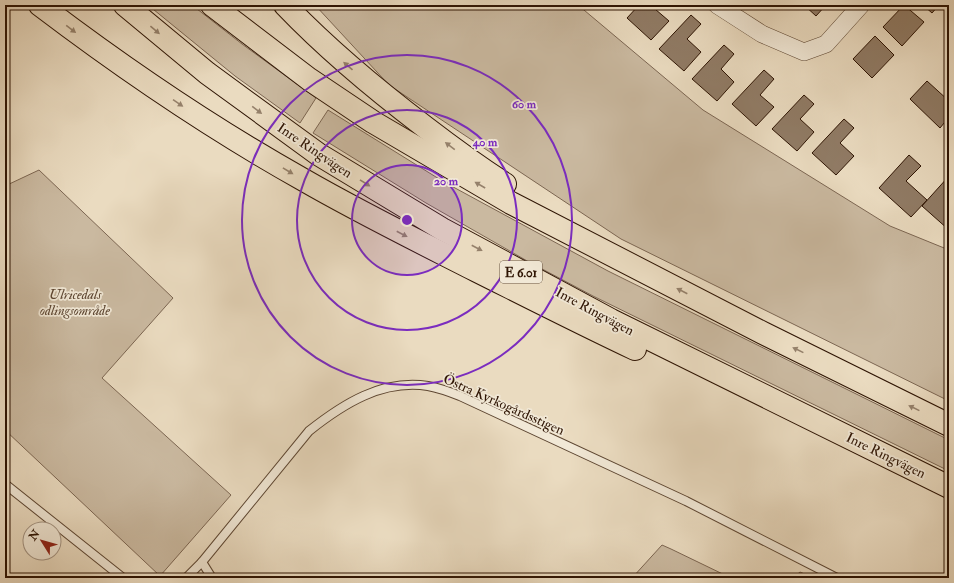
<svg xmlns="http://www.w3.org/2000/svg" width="954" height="583" font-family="'IM FELL Double Pica',serif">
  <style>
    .green { fill: #cab9a0; stroke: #7c6652 }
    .building { fill: #907b65; stroke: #2e1403 }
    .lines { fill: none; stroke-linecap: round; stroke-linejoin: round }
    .lane-casing { stroke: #5d4632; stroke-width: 10 }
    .street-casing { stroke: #5d4632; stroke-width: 18 }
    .highway-casing { stroke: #2e1403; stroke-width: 24 }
    .lane { stroke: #f1e8d6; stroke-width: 8 }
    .street { stroke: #f1e8d6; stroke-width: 17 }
    .highway { stroke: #eadbc0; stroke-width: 22 }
    .oneway { fill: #95816b }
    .ring { fill: none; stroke: #7b2cbf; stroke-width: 2 }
    .labels { text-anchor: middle; stroke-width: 3.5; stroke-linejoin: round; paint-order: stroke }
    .shield { fill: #f1e8d6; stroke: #685442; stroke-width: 1 }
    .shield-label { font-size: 13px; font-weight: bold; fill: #2e1403 }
    .street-label { font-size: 14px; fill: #2e1403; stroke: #f1e8d6 }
    .park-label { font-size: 14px; font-style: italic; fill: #5d4632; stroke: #f1e8d6 }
    .centre { fill: #7b2cbf; stroke: #f1e8d6; stroke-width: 2 }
    .ring-label { font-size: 12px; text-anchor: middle; font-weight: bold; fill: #7b2cbf; stroke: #f1e8d6; stroke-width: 3.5; stroke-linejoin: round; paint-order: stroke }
  </style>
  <rect width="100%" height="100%" fill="#eadbc0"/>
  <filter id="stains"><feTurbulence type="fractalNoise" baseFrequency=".005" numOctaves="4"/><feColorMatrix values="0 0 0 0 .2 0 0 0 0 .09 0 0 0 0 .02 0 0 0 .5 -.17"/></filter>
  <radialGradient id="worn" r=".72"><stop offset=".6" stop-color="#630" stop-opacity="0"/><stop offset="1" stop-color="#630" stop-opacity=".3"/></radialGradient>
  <g class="green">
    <polygon points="148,5 192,5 242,44 316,98 300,123 235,76"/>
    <polygon points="315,5 578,5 703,110 890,226 949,250 949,401 621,239 389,85"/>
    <polygon points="328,110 444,182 608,271 949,440 949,471 593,296 529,262 426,203 313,133"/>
    <polygon points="39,170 173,298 102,378 231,495 160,576 5,430 5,186"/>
    <polygon points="662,545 671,549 731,578 632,578"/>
    <polygon points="800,572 814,578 793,578"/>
  </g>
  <g class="building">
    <polygon points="611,5 621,5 616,10"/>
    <polygon points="639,5 658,5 655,9 669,21 651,40 627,18"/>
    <polygon points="804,5 826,5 816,16"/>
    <polygon points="904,5 924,22 902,46 883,27"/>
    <polygon points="923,5 939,5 932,13"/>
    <polygon points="691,15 701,24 687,39 701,52 684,71 659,49"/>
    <polygon points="875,36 894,55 872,78 853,59"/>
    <polygon points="724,45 734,54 721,69 734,82 717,101 692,79"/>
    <polygon points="764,70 774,79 760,95 774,107 756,126 732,104"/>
    <polygon points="927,81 949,101 949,117 940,128 910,99"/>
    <polygon points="804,95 814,104 800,119 814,132 797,151 772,129"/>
    <polygon points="844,119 854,128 840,143 854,156 836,175 812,153"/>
    <polygon points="909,155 921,166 906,181 927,200 911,217 879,188"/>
    <polygon points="949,176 949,230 922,206"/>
  </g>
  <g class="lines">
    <defs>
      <g id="lane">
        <polyline points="5,484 123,578"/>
        <polyline points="202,562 212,578"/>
        <path d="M 186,578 L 202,562 L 309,431 C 343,404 382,379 428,386 C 439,388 450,392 460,396 L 686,501 L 837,578"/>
      </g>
      <polyline id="street" points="717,5 762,34 804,52 826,44 861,5"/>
      <g id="highway">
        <path d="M 40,5 C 123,68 211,128 302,179 C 359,212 418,241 477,271 C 529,297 582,324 635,349"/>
        <polyline points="125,5 207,73 318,154 442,229 611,320 949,487"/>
        <polyline points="212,5 309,79 373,122 511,203 763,333 949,425"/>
        <path d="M 285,5 C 328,50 375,89 425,127 C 451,147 477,166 505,184"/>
      </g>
    </defs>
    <use href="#lane" class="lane-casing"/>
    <use href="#street" class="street-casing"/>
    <use href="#highway" class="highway-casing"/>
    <use href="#lane" class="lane"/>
    <use href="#street" class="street"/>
    <use href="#highway" class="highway"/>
  </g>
  <defs><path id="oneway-solid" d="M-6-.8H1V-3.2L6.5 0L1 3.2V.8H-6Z"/></defs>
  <g class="oneway">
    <use href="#oneway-solid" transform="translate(71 29) rotate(37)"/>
    <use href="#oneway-solid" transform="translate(155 30) rotate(40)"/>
    <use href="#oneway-solid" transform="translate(348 66) rotate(-139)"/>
    <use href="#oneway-solid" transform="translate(178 103) rotate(34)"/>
    <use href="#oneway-solid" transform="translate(257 110) rotate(37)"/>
    <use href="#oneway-solid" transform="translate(450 146) rotate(-143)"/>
    <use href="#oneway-solid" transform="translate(288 171) rotate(31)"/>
    <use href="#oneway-solid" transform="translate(365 183) rotate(32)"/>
    <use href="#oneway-solid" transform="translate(480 185) rotate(-150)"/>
    <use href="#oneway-solid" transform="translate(402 234) rotate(28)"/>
    <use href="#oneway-solid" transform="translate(477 248) rotate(28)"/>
    <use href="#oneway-solid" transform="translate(682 291) rotate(-153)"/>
    <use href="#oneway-solid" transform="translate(798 350) rotate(-154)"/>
    <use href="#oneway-solid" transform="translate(914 408) rotate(-154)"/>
  </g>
  <circle cx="407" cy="220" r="55" fill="#7b2cbf" fill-opacity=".12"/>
  <g class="ring">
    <circle cx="407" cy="220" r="55"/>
    <circle cx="407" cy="220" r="110"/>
    <circle cx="407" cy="220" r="165"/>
  </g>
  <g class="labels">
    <rect class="shield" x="500" y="261" width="42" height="22" rx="3"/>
    <g class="shield-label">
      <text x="521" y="277">E 6.01</text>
    </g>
    <g class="street-label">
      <text transform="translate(315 150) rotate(34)" y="5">Inre Ringvägen</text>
      <text transform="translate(595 311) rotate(28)" y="5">Inre Ringvägen</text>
      <text transform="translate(504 404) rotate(24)" y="5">Östra Kyrkogårdsstigen</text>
      <text transform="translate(886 455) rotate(26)" y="5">Inre Ringvägen</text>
    </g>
    <g class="park-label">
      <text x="75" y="299">Ulricedals<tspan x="75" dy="16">odlingsområde</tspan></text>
    </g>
  </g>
  <circle cx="407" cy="220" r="6" class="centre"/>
  <g class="ring-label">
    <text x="524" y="108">60 m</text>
    <text x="485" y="146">40 m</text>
    <text x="446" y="185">20 m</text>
  </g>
  <rect width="954" height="583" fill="none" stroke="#eadbc0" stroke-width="20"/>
  <rect x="6" y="6" width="942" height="571" fill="none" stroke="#2e1403" stroke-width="2"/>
  <rect x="10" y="10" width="934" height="563" fill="none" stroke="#2e1403"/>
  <g transform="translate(42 541) rotate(307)"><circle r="19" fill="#f1e8d6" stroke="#a39382"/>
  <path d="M0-3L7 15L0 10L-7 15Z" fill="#8f2418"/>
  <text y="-6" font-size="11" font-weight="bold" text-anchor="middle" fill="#2e1403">N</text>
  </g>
  <rect width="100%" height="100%" filter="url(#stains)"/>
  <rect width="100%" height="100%" fill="url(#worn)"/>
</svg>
